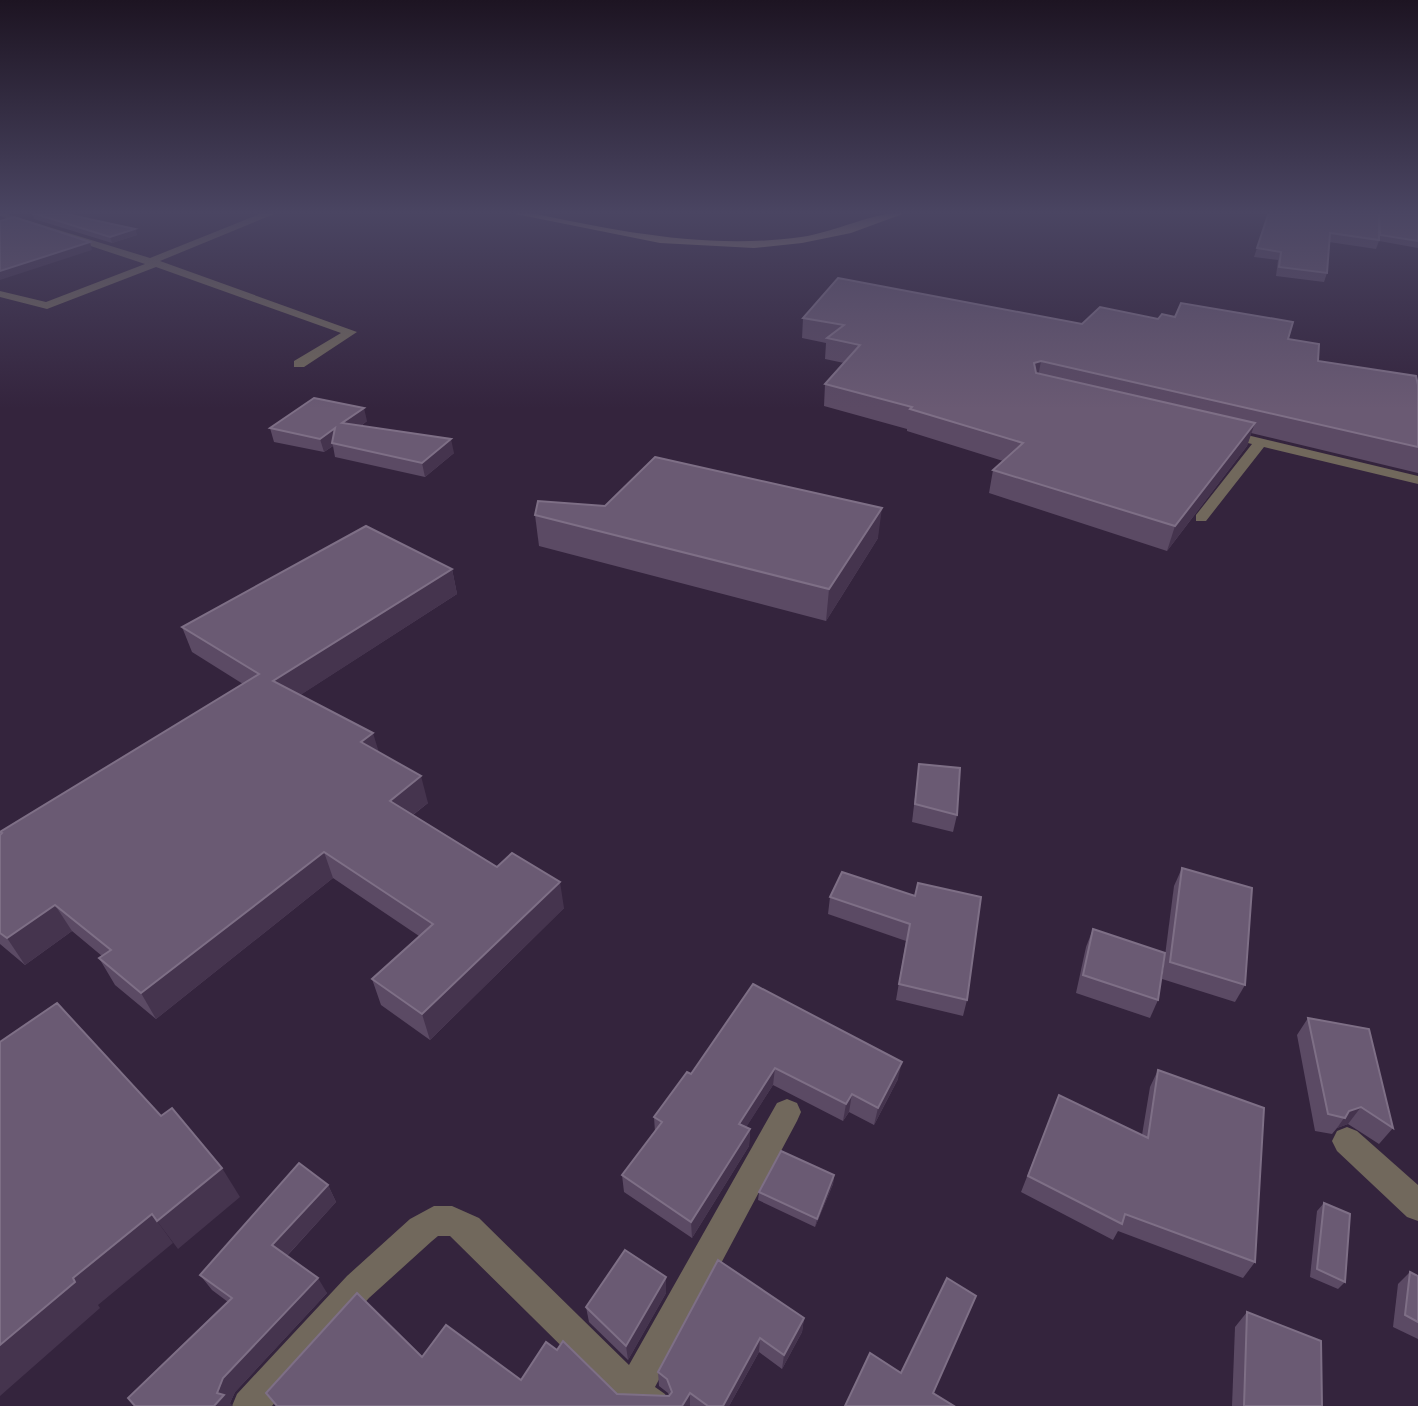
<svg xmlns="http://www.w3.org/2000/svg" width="1418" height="1406" font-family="'PT Sans',sans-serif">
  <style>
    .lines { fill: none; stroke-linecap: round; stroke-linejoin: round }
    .lane { fill: #71685c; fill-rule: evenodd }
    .street { fill: #71685c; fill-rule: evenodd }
    .secondary { fill: #998a76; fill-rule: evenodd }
    .wall { fill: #5b4a64 }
    .shaded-wall { fill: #45344e }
    .building { fill: #6a5a73; stroke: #7e6f86; stroke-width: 2 }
  </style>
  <rect width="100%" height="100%" fill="#34243d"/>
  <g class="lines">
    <polygon class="lane" points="1226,430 1418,476 1418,484 1264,447 1206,521 1196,521 1196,515 1252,444 1221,437 1220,434"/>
    <g class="street">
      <polygon points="0,212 150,258 265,212 279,212 160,261 357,332 304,367 294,367 294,361 341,333 156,267 47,309 0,297 0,291 46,302 145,264 0,216"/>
      <polygon points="787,1099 797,1103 801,1112 797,1121 655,1387 665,1394 670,1406 621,1405 450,1236 438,1236 432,1241 369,1298 272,1406 232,1406 237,1394 347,1276 410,1219 434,1206 452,1206 479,1218 629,1365 777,1103"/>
      <polygon points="1347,1127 1357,1131 1418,1185 1418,1221 1407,1217 1337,1151 1332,1141 1337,1131"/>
    </g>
    <path class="secondary" d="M 506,212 L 527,212 C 617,231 708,250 801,237 C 836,232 872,212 908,212 L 851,233 L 802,243 L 754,248 L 660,243 Z"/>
  </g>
  <g class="wall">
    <polygon points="1269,212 1418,212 1418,248 1379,241 1376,249 1329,242 1327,273 1324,282 1276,276 1278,260 1254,257"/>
    <polygon points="32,213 135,229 137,235 112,243 34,219"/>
    <polygon points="803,318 1082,324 1158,319 1288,339 1318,361 1418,385 1418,473 1251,433 1247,446 1167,551 989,493 993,470 1003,461 907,431 907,429 824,406 825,384 844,363 825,359 826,343 802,338"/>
    <polygon points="367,421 361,426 454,453 425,477 335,457 333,446 324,452 274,442 270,428"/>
    <polygon points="535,515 878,538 826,621 539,546"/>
    <polygon points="452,569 457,594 300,695 378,751 428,803 413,815 564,908 430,1040 381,1005 372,979 419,936 333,878 156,1019 115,985 99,958 102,956 72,931 25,965 0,944 0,835 1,834 0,832 243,684 192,652 182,627"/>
    <polygon points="919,764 957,815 953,832 912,822"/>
    <polygon points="1182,868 1245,985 1235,1002 1162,979 1174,886"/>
    <polygon points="915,896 967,1000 963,1016 896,1000 906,941 828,914 830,897"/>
    <polygon points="1093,929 1158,1000 1150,1018 1076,993 1086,947"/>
    <polygon points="753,984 898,1079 874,1125 849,1112 843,1121 773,1085 746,1127 750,1129 749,1146 692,1238 624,1192 622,1175 655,1132 654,1117 691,1074"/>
    <polygon points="1308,1018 1393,1128 1379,1144 1348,1124 1337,1128 1332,1134 1315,1131 1297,1035"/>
    <polygon points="1158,1070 1255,1262 1243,1278 1118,1231 1113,1240 1021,1192 1059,1095 1142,1135 1150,1087"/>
    <polygon points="834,1175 833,1184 815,1227 758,1200 759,1192"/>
    <polygon points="328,1185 336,1202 287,1256 327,1293 235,1392 230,1403 135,1406 228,1302 212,1290 200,1275"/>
    <polygon points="1324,1203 1345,1282 1338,1289 1310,1277 1317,1211"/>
    <polygon points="1410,1272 1418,1276 1418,1339 1393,1327 1398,1284"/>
    <polygon points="666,1277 666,1293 628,1360 589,1322 586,1307"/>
    <polygon points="1247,1312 1322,1406 1232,1406 1235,1327"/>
    <polygon points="804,1318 802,1332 782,1369 759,1352 729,1406 276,1406 266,1393 422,1357 521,1380 617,1394 669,1396 668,1393 659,1386 658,1372"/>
  </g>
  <g class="shaded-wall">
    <polygon points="135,229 137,235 112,243 110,237"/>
    <polygon points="90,242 92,250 0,280 0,271"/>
    <polygon points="1041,361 1037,382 1034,363"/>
    <polygon points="364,408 367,421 346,437 342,423"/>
    <polygon points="1255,423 1247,446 1167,551 1175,526"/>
    <polygon points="335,428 332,443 333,446 324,452 320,439"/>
    <polygon points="451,439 454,453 425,477 422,463"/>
    <polygon points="882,508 878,538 826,621 829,589"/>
    <polygon points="452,569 457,594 282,707 273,681"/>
    <polygon points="373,733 381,759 361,742"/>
    <polygon points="421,776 428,803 397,827 390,801"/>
    <polygon points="324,852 333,878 156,1019 141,993"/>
    <polygon points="560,882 564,908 430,1040 422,1014"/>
    <polygon points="55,905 72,931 25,965 7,938"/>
    <polygon points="902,1062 898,1079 874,1125 878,1108"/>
    <polygon points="775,1068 773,1085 738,1140 739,1124"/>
    <polygon points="852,1094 849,1112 843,1121 846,1104"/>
    <polygon points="1361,1107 1348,1124 1337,1128 1349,1111"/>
    <polygon points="750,1129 749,1146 692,1238 691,1222"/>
    <polygon points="222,1168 240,1197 178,1249 157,1221"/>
    <polygon points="834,1175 833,1184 815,1227 817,1219"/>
    <polygon points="328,1185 336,1202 282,1261 272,1245"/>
    <polygon points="152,1214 173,1243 98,1305 100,1308 0,1396 0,1345 73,1278"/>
    <polygon points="666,1277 666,1293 628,1360 626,1346"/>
    <polygon points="318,1278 327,1293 235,1392 230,1403 233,1406 214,1406 223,1378"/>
    <polygon points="804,1318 802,1332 782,1369 784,1355"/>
    <polygon points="760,1338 759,1352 729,1406 723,1406"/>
    <polygon points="690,1393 690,1406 682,1406"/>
  </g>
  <g class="building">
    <polygon points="35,212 57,212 135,229 110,237 32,213"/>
    <polygon points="1269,212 1379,212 1379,240 1330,233 1327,273 1279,267 1281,252 1257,248"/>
    <polygon points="1379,212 1418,212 1418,241 1380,235"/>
    <polygon points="14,217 90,242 0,271 0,221"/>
    <polygon points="838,278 1082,324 1100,307 1158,319 1162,314 1175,317 1181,303 1293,322 1288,339 1319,344 1318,361 1416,376 1418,385 1418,447 1041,361 1034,363 1036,373 1255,423 1175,526 993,470 1023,443 910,409 912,407 825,384 860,345 827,338 844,325 803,318"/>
    <polygon points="314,398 364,408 342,423 451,439 422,463 332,443 335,428 320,439 270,428"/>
    <polygon points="655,457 882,508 829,589 535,515 538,501 605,506"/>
    <polygon points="366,526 452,569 273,681 373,733 361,742 421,776 390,801 497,867 512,853 560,882 422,1014 372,979 433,924 324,852 141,993 99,958 111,950 55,905 7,938 0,933 0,835 2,833 0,832 259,674 182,627"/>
    <polygon points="919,764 960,768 957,815 915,804"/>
    <polygon points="1182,868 1252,888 1245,985 1170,962"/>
    <polygon points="842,872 915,896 918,883 981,897 967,1000 899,984 910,924 830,897"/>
    <polygon points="1093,929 1165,953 1158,1000 1083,975"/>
    <polygon points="753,984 902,1062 878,1108 852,1094 846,1104 775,1068 739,1124 750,1129 691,1222 622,1175 662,1122 654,1117 687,1072 691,1074"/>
    <polygon points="57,1003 161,1116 172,1108 222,1168 157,1221 152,1214 73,1278 75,1282 0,1345 0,1042"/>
    <polygon points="1308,1018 1369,1029 1393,1128 1361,1107 1349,1111 1345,1118 1328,1114"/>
    <polygon points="1158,1070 1264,1108 1255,1262 1125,1214 1122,1224 1028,1176 1059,1095 1148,1138"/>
    <polygon points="781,1151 834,1175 817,1219 759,1192"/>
    <polygon points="299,1163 328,1185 272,1245 318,1278 223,1378 217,1393 224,1395 214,1406 135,1406 128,1398 232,1298 200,1275"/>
    <polygon points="1324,1203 1350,1214 1345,1282 1317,1269"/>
    <polygon points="625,1250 666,1277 626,1346 586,1307"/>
    <polygon points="718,1260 804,1318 784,1355 760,1338 723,1406 708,1406 690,1393 682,1406 277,1406 266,1393 357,1293 422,1357 446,1325 521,1380 546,1342 557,1350 563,1341 617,1394 669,1396 672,1392 667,1379 658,1372"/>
    <polygon points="1410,1272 1418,1276 1418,1322 1405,1315"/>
    <polygon points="947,1278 976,1296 933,1393 954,1406 845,1406 870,1353 901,1373"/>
    <polygon points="1247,1312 1321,1341 1322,1406 1244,1406"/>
  </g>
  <linearGradient id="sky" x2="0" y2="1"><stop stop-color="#1d1422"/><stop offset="0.52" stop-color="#4a4562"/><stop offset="1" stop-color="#4a4562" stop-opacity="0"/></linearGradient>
  <rect width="1418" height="409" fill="url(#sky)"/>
</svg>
